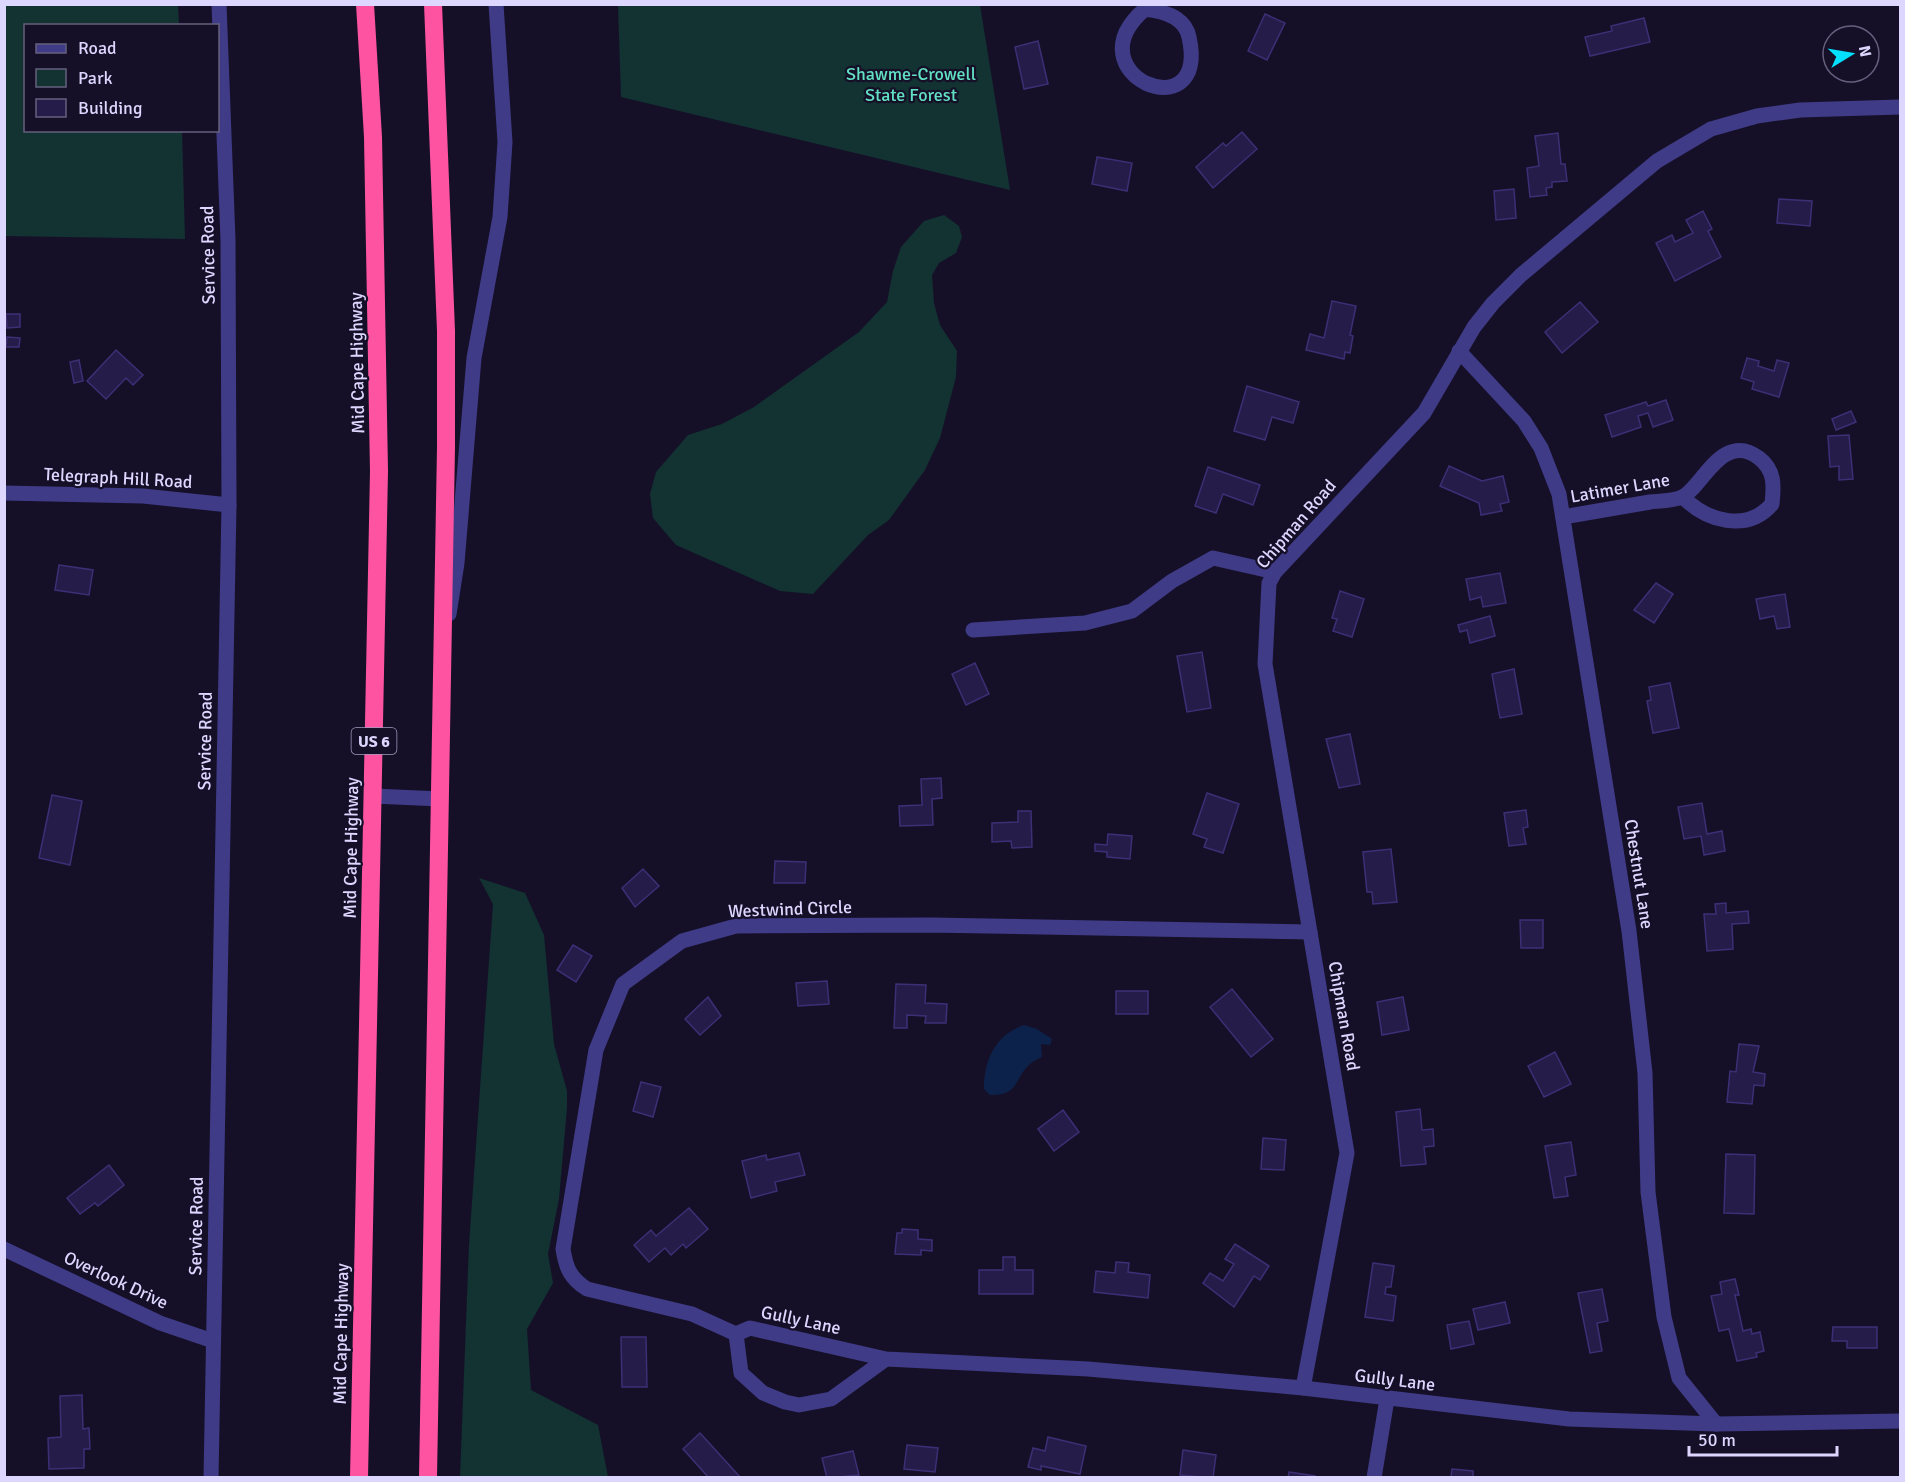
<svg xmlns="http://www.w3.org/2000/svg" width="1905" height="1482" font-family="Signika,sans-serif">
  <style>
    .green { fill: #133232 }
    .water { fill: #0d224a }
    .building { fill: #261c49; stroke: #3e2e75; stroke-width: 1.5 }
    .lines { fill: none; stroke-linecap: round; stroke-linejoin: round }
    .minor { stroke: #403b87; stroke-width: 15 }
    .highway { stroke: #fe53a1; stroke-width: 18 }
    .labels { text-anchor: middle; stroke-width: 4.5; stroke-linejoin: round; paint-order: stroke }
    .shield { fill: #151028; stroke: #a19bbe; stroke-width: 1.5 }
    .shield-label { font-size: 16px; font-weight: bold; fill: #ddd7ff }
    .park-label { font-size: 18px; fill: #62e0c3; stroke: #151028 }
    .street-label { font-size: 18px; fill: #ddd7ff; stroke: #151028 }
  </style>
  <rect width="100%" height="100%" fill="#151028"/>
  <g class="green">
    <polygon points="5,4 178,5 179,25 26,26 26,130 182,131 185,239 5,236"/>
    <polygon points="618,5 980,5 1010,190 621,97"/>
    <polygon points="944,215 959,226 962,237 956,253 939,263 932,275 934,303 940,325 957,351 956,377 940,438 925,470 889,520 868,535 813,594 780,591 676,545 653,518 650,494 656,472 688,435 722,424 754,407 859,332 887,302 893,271 901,247 924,221"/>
    <polygon points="479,878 525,893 544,935 554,1044 567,1091 567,1108 559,1199 548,1254 553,1283 527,1329 531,1390 598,1425 608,1477 460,1477 469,1245 493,904"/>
  </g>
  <path class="water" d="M 1024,1025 L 1037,1029 L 1052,1039 L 1050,1045 L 1041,1044 L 1042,1057 C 1036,1060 1030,1063 1026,1068 C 1013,1084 1017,1095 990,1095 L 984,1089 C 984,1060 995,1035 1024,1025 Z"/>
  <g class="building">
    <polygon points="1265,14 1285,23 1267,60 1248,51"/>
    <polygon points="1644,18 1650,42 1590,56 1585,37 1612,31 1611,26"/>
    <polygon points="1038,41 1048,84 1024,89 1015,47"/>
    <polygon points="1242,132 1257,149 1213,188 1196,167 1223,143 1226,146"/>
    <polygon points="1558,133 1561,164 1565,164 1567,181 1552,182 1552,187 1546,188 1547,195 1530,197 1527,168 1539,166 1535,136"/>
    <polygon points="1097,157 1132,163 1127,191 1092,184"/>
    <polygon points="1514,189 1516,218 1496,220 1494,191"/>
    <polygon points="1779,199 1812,201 1810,226 1777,223"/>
    <polygon points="1703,211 1712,229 1708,231 1721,257 1675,281 1656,243 1672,235 1675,242 1693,233 1686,220"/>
    <polygon points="1332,301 1356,306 1350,335 1353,336 1350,353 1345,352 1344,359 1306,350 1310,334 1324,338"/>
    <polygon points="1580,302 1598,322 1562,353 1545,332"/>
    <polygon points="6,314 20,314 20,327 7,328"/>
    <polygon points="7,337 20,338 19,347 6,347"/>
    <polygon points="116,350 143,375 133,385 126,378 106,399 87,381"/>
    <polygon points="1747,358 1759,361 1758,366 1774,371 1777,360 1789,363 1779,397 1752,389 1754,382 1741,378"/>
    <polygon points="79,360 83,381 74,383 70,362"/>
    <polygon points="1247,386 1299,402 1293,423 1272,417 1265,440 1234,431"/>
    <polygon points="1666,400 1673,420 1653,427 1648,413 1638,416 1641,427 1612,437 1605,415 1646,402 1648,406"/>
    <polygon points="1851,411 1856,422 1836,430 1832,419"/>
    <polygon points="1849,435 1853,479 1839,480 1839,466 1830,467 1828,436"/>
    <polygon points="1449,466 1482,481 1503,476 1509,502 1500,504 1502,511 1481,515 1479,503 1440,486"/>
    <polygon points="1208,467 1260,485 1253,505 1223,494 1216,513 1195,506"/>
    <polygon points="59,565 93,570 89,595 55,590"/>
    <polygon points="1500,573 1506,603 1483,607 1481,597 1470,600 1466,579"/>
    <polygon points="1656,583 1673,594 1654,623 1634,610"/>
    <polygon points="1340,591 1364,599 1352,637 1333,631 1337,619 1332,618"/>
    <polygon points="1785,594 1790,627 1777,629 1774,616 1760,619 1756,599"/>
    <polygon points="1490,616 1495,636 1470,643 1467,630 1460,632 1458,625"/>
    <polygon points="1202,652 1211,708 1187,712 1177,656"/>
    <polygon points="975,663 989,694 966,705 952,674"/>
    <polygon points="1514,669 1522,714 1500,718 1492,674"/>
    <polygon points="1670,683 1679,728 1653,733 1647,701 1651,700 1649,687"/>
    <polygon points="1350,734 1360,784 1339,788 1326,739"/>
    <polygon points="941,778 942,798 932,799 933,825 900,826 899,806 922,805 921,779"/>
    <polygon points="1207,793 1239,804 1223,853 1204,847 1207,839 1193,834"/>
    <polygon points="52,795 82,801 70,865 39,858"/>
    <polygon points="1702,803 1707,834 1722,831 1725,851 1704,855 1701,836 1684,839 1678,807"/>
    <polygon points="1526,810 1528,827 1523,828 1526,844 1509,846 1504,813"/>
    <polygon points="1018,811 1031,811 1032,847 1012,848 1011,841 992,842 992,823 1018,822"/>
    <polygon points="1108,834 1132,836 1130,859 1107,857 1107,852 1095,851 1095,844 1107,845"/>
    <polygon points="1391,849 1397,902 1373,904 1372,892 1367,892 1363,852"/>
    <polygon points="775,861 806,862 805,883 774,883"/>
    <polygon points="643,869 659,886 635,907 622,888"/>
    <polygon points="1726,903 1726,913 1748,911 1749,923 1732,924 1733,949 1707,951 1704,914 1716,914 1715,904"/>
    <polygon points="1520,920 1543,920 1543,948 1521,948"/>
    <polygon points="573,945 592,956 576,982 557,970"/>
    <polygon points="827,981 829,1004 798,1006 796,983"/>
    <polygon points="896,984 926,985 925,1003 947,1004 946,1023 925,1023 926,1016 907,1015 907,1028 894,1028"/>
    <polygon points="1232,989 1273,1039 1251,1057 1210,1007"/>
    <rect x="1116" y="991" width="32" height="23"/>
    <polygon points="708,997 721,1016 700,1035 685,1019"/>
    <polygon points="1403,997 1409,1030 1382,1035 1377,1002"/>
    <polygon points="1739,1044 1759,1046 1753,1072 1765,1074 1764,1086 1754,1085 1752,1104 1727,1102 1730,1071 1736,1072"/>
    <polygon points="1555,1052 1571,1084 1544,1097 1528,1066"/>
    <polygon points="641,1082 661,1087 653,1117 633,1111"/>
    <polygon points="1420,1109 1422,1130 1433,1129 1434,1146 1424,1147 1426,1164 1401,1166 1396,1112"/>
    <polygon points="1063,1110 1079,1132 1054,1151 1038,1129"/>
    <polygon points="1263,1138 1286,1140 1284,1170 1261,1169"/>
    <polygon points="1571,1142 1576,1175 1565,1177 1568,1196 1554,1198 1545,1146"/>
    <polygon points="799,1153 805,1175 775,1182 777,1191 751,1198 742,1161 766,1155 767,1160"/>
    <polygon points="1726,1154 1755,1155 1754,1214 1724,1213"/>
    <polygon points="109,1165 124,1185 98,1206 95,1203 80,1214 67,1198"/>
    <polygon points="689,1208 708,1229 686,1248 683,1244 671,1255 665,1248 649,1262 634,1245 651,1230 656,1236"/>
    <polygon points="902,1229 918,1230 918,1239 932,1240 932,1251 921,1250 921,1255 895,1254 897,1233 902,1233"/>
    <polygon points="1235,1244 1269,1266 1260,1280 1254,1276 1234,1307 1203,1283 1210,1273 1223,1281 1234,1264 1225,1259"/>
    <polygon points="1003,1257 1015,1257 1015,1270 1033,1270 1033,1294 979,1294 979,1270 1003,1270"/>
    <polygon points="1116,1262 1129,1263 1128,1272 1150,1275 1148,1298 1094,1292 1096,1271 1115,1273"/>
    <polygon points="1373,1263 1394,1266 1391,1287 1386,1287 1385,1294 1396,1296 1393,1321 1365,1317"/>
    <polygon points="1735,1279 1739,1295 1735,1295 1743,1331 1751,1329 1752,1334 1760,1332 1764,1351 1756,1353 1757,1357 1737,1361 1729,1329 1719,1331 1711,1296 1722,1294 1720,1282"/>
    <polygon points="1602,1289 1608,1321 1597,1323 1602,1351 1590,1353 1578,1293"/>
    <polygon points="1505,1302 1510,1323 1478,1330 1473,1309"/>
    <polygon points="1469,1321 1474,1344 1451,1349 1447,1325"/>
    <polygon points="1833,1327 1877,1327 1877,1348 1847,1348 1847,1341 1832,1341"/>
    <polygon points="621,1337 646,1337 647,1387 622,1387"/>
    <polygon points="82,1395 83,1429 89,1428 90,1449 84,1449 84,1468 49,1469 48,1438 61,1437 60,1396"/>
    <polygon points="700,1433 740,1477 739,1478 709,1478 683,1449"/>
    <polygon points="1048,1437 1086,1446 1080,1474 1041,1466 1041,1470 1028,1467 1033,1448 1045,1451"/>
    <polygon points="907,1445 938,1448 935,1472 904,1469"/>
    <polygon points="1183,1450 1216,1455 1213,1478 1180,1475"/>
    <polygon points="853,1451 859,1475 827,1478 822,1458"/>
    <polygon points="1452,1469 1473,1471 1473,1478 1442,1478 1451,1477"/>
    <polygon points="1289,1472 1315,1476 1315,1478 1288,1478"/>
  </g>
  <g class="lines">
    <g class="minor">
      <path d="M 1145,9 C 1163,11 1185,17 1189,37 C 1210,133 1069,74 1145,9 Z"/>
      <polyline points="1459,351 1524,421 1541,448 1559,494 1629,931 1645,1073 1648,1192 1664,1317 1679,1378 1716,1424"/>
      <polyline points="4,493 143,496 229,505"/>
      <path d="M 1563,517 C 1592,512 1621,507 1650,502 C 1659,501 1673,501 1682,497 C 1702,488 1722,430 1759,458 C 1775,470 1774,486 1772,504 C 1747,533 1706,521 1683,497"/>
      <polyline points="449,614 457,563 474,358 500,217 505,142 496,4"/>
      <polyline points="973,630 1085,623 1132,611 1172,581 1213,558 1275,572"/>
      <polyline points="373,796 441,799"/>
      <polyline points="4,1249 160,1323 213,1341"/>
      <path d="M 736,1334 L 692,1314 L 587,1289 C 570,1278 566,1268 563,1249 L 596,1050 L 623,984 L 682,941 L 736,926 L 930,925 L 1310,932"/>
      <polyline points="886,1359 750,1328 736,1334 741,1373 763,1393 785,1402 799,1405 831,1399 886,1359 1088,1369 1303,1388 1569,1419 1716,1424 1900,1421"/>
      <polyline points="1303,1388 1347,1153 1265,664 1269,583 1275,572 1424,413 1474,327 1493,303 1521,275 1657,161 1711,129 1757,116 1800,110 1900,107"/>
      <polyline points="211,1478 229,505 228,240 219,4"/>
      <polyline points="1374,1478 1387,1399"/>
    </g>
    <g class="highway">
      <polyline points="359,1478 379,471 373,137 365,4"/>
      <polyline points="428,1478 446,447 446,331 433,4"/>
    </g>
  </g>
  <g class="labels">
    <rect class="shield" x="351.5" y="728" width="45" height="26" rx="4.5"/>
    <g class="shield-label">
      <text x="374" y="747">US 6</text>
    </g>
    <g class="park-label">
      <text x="911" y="80">Shawme-Crowell<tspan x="911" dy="21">State Forest</tspan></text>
    </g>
    <g class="street-label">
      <text transform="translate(208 255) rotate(-91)" y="6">Service Road</text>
      <text transform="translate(357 363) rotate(-91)" y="6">Mid Cape Highway</text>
      <text transform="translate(118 478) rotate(3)" y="6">Telegraph Hill Road</text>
      <text transform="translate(1620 488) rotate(-10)" y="6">Latimer Lane</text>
      <text transform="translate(1296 524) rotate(-49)" y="6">Chipman Road</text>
      <text transform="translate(205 741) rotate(-89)" y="6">Service Road</text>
      <text transform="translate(351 848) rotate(-89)" y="6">Mid Cape Highway</text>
      <text transform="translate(1639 874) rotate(81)" y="6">Chestnut Lane</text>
      <text transform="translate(790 909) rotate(-2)" y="6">Westwind Circle</text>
      <text transform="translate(1344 1016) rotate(80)" y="6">Chipman Road</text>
      <text transform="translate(196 1226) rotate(-89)" y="6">Service Road</text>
      <text transform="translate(116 1280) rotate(25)" y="6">Overlook Drive</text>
      <text transform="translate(801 1320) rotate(12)" y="6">Gully Lane</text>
      <text transform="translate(341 1334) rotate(-89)" y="6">Mid Cape Highway</text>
      <text transform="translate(1395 1380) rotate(7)" y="6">Gully Lane</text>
    </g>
  </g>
  <rect width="1905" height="1482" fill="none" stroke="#ddd7ff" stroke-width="12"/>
  <rect x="24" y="24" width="195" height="108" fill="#151028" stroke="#65607e" stroke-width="1.5"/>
  <rect x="36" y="44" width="30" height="9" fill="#403b87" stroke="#65607e" stroke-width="1.5"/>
  <text x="78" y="54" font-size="18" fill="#ddd7ff">Road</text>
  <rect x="36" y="69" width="30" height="18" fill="#133232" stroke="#65607e" stroke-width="1.5"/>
  <text x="78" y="84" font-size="18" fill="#ddd7ff">Park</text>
  <rect x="36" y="99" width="30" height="18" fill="#261c49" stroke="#65607e" stroke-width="1.5"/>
  <text x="78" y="114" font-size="18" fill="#ddd7ff">Building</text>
  <g transform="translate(1851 54) rotate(79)"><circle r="28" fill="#151028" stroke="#65607e" stroke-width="1.5"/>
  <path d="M0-4.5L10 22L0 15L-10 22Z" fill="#04dffe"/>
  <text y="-9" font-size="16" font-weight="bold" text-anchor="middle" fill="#ddd7ff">N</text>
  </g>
  <path d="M1689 1446v9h148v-9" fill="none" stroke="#ddd7ff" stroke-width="3"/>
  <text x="1698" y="1446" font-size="18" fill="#ddd7ff" stroke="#151028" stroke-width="4.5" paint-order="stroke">50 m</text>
</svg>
